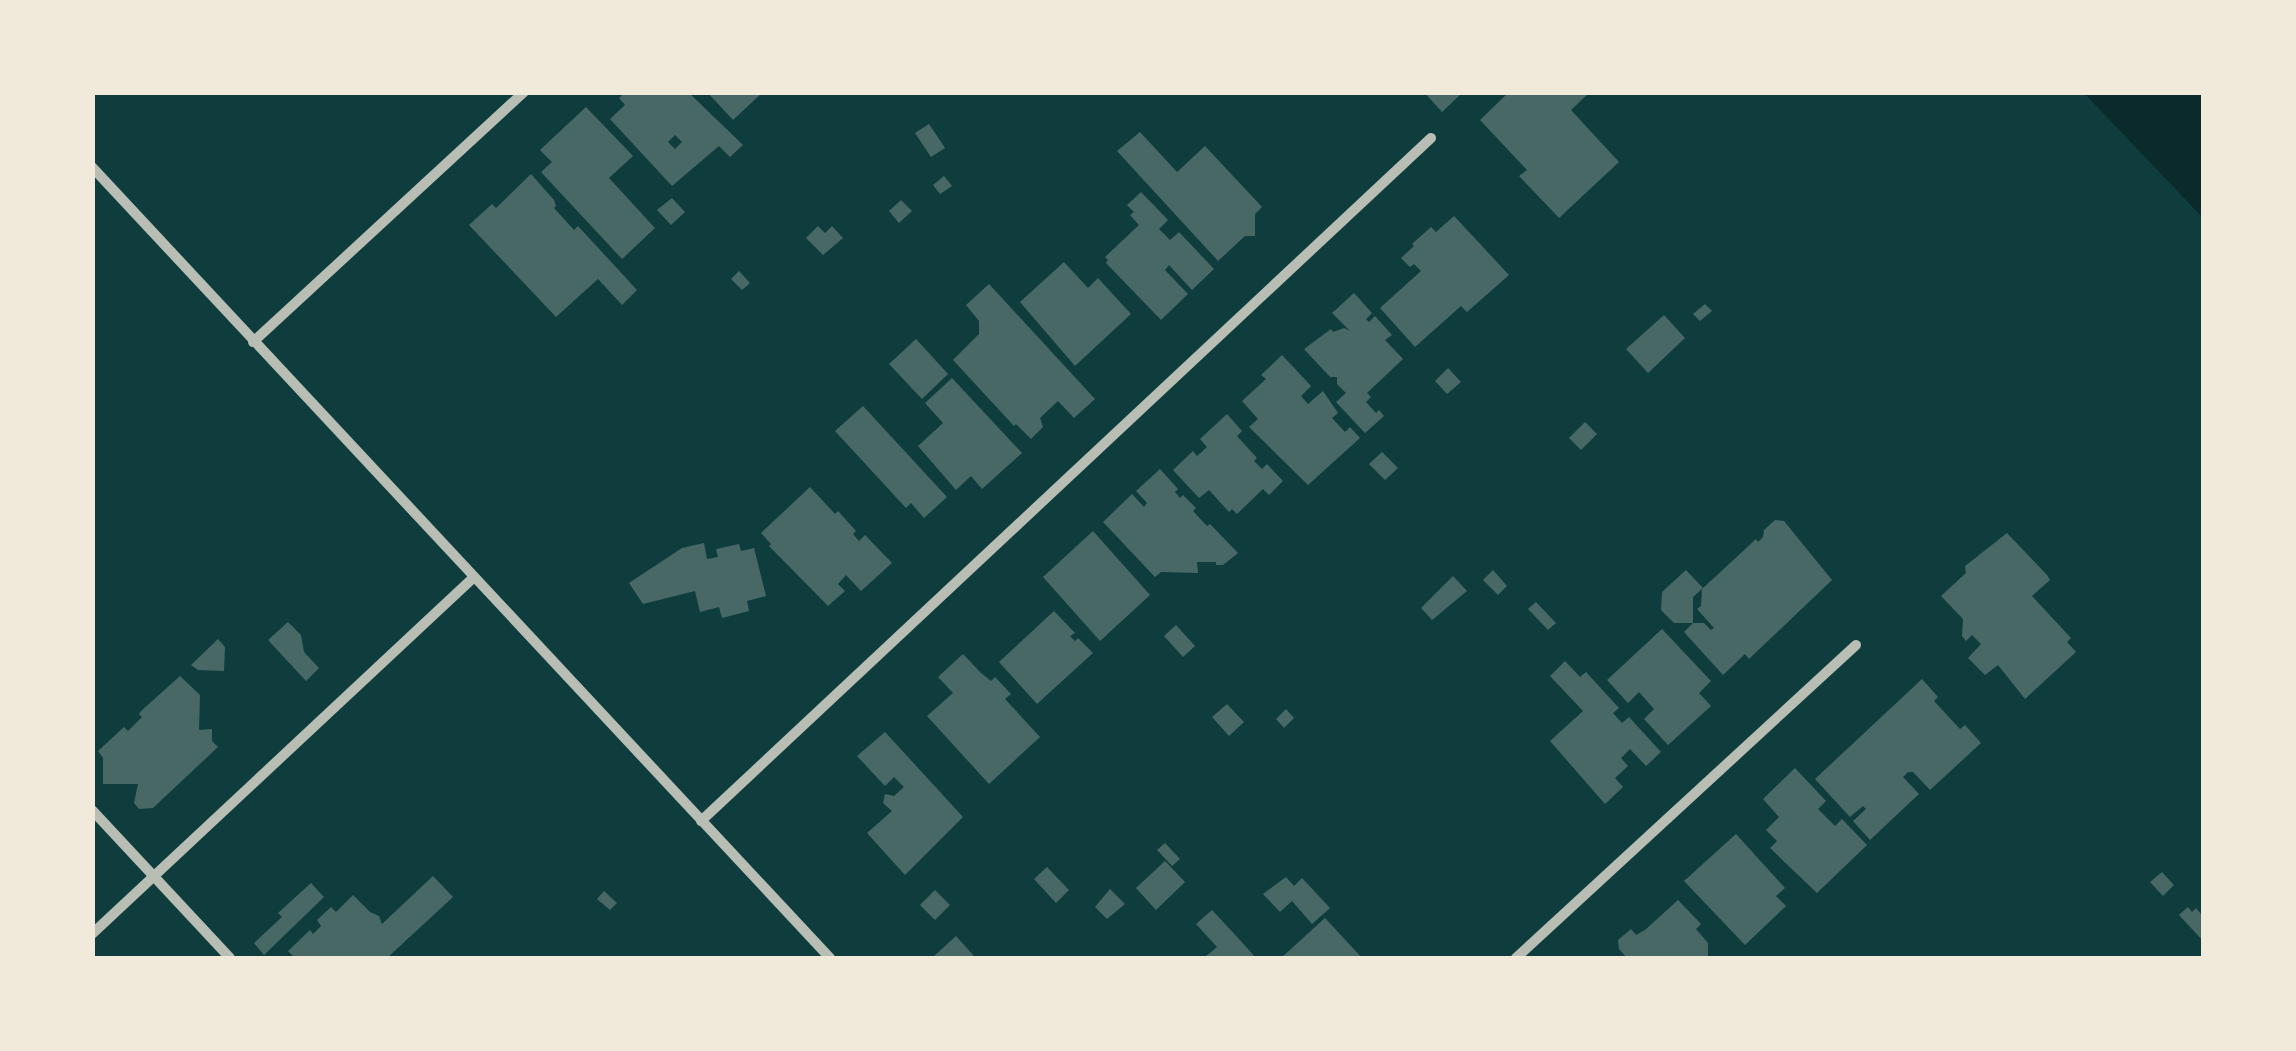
<svg xmlns="http://www.w3.org/2000/svg" width="2296" height="1051" font-family="'Roboto Serif',serif">
  <style>
    .water { fill: #0a2a2b }
    .building { fill: #486865; fill-rule: evenodd }
    .lines { fill: none; stroke-linecap: round; stroke-linejoin: round }
    .minor { stroke: #b8beb3; stroke-width: 10 }
  </style>
  <rect width="100%" height="100%" fill="#0f3d3e"/>
  <polygon class="water" points="2084,93 2203,93 2203,218"/>
  <g class="building">
    <path d="M 625,92 L 688,92 L 743,145 L 730,157 L 719,146 L 672,186 L 610,119 L 625,105 L 619,98 ZM 675,135 L 682,142 L 675,149 L 668,142 Z"/>
    <polygon points="707,92 763,92 733,120"/>
    <polygon points="1424,92 1446,95 1463,92 1442,112"/>
    <polygon points="1509,92 1590,92 1571,110 1619,162 1559,218 1519,176 1527,170 1480,120"/>
    <polygon points="586,107 633,156 609,178 655,228 622,259 541,172 552,162 540,150"/>
    <polygon points="929,124 945,148 931,157 915,133"/>
    <polygon points="1140,132 1177,172 1205,146 1262,207 1255,214 1255,236 1245,236 1218,261 1117,151"/>
    <polygon points="531,174 554,200 556,206 554,208 574,230 578,226 637,290 622,305 598,279 556,317 469,225 492,204 496,208"/>
    <polygon points="944,176 952,186 940,194 933,185"/>
    <polygon points="1141,192 1168,220 1159,229 1170,240 1179,232 1214,269 1192,290 1169,265 1165,270 1188,294 1161,320 1106,263 1108,260 1105,257 1139,225 1130,215 1134,212 1127,205"/>
    <polygon points="672,198 685,212 671,225 657,210"/>
    <polygon points="901,200 912,211 899,223 889,211"/>
    <polygon points="1454,216 1509,275 1467,312 1461,306 1415,347 1380,308 1421,271 1414,264 1410,267 1401,258 1414,246 1412,244 1431,227 1436,232"/>
    <polygon points="818,226 825,233 832,226 843,238 823,255 806,238"/>
    <polygon points="1064,262 1088,288 1098,278 1131,314 1075,366 1020,302"/>
    <polygon points="739,271 750,283 742,290 731,279"/>
    <polygon points="989,284 1095,399 1074,418 1058,401 1040,418 1043,427 1031,439 1016,424 1014,426 953,360 979,334 979,321 966,305"/>
    <polygon points="1354,293 1372,313 1366,319 1369,322 1375,316 1392,335 1385,340 1403,359 1367,393 1371,397 1366,402 1376,413 1379,410 1384,416 1365,433 1336,402 1346,393 1337,384 1337,377 1330,377 1304,349 1331,329 1333,332 1344,328 1350,331 1332,313"/>
    <polygon points="1705,304 1712,311 1700,321 1693,314"/>
    <polygon points="1664,315 1685,338 1648,373 1626,349"/>
    <polygon points="916,339 948,374 922,399 889,364"/>
    <polygon points="1282,355 1311,386 1301,396 1308,404 1323,391 1338,413 1332,418 1345,432 1350,427 1360,438 1308,485 1249,427 1258,419 1242,401 1266,379 1261,375"/>
    <polygon points="1448,368 1461,382 1447,394 1435,381"/>
    <polygon points="952,378 1022,453 982,489 971,476 956,490 918,446 943,423 925,403"/>
    <polygon points="863,406 947,497 924,518 911,503 906,508 835,431"/>
    <polygon points="1227,414 1242,431 1237,436 1257,458 1254,461 1262,469 1267,464 1283,481 1269,495 1263,489 1237,514 1232,509 1229,512 1209,490 1199,498 1173,470 1193,451 1197,456 1207,447 1200,439"/>
    <polygon points="1585,422 1597,434 1581,450 1569,438"/>
    <polygon points="1382,452 1398,468 1385,480 1369,464"/>
    <polygon points="1160,469 1178,489 1175,492 1180,498 1183,495 1196,508 1193,511 1207,526 1210,524 1238,553 1223,565 1216,565 1216,562 1197,562 1198,573 1161,572 1155,577 1103,522 1132,494 1144,507 1147,503 1136,491"/>
    <polygon points="810,487 835,514 838,511 856,531 853,534 859,541 865,535 892,563 861,591 846,575 838,584 845,591 828,606 769,546 771,544 761,533"/>
    <polygon points="1775,520 1784,521 1832,580 1749,659 1745,654 1723,675 1684,632 1693,623 1704,623 1711,630 1714,628 1697,609 1701,606 1702,589 1756,539 1758,542 1763,537 1764,530"/>
    <polygon points="1093,531 1150,595 1100,641 1043,577"/>
    <polygon points="2007,533 2047,575 2050,580 2032,596 2071,638 2067,642 2076,652 2025,699 1998,665 1985,675 1968,658 1981,644 1972,635 1966,641 1962,636 1963,619 1941,596 1966,573 1965,566 1974,559"/>
    <polygon points="704,543 707,559 718,557 716,549 739,544 741,551 754,548 766,596 747,601 749,611 722,618 719,607 700,612 695,591 643,604 629,583 682,548"/>
    <polygon points="1493,570 1507,586 1498,595 1483,580"/>
    <polygon points="1686,570 1703,588 1693,597 1693,623 1674,623 1661,610 1662,592"/>
    <polygon points="1453,576 1467,591 1432,620 1421,608"/>
    <polygon points="1536,602 1556,623 1548,630 1528,609"/>
    <polygon points="1054,611 1075,633 1070,636 1075,641 1078,638 1093,653 1037,704 999,662"/>
    <polygon points="288,622 301,635 304,652 319,668 306,681 268,640"/>
    <polygon points="1176,625 1195,646 1183,657 1164,636"/>
    <polygon points="1662,629 1711,681 1699,693 1711,706 1668,745 1644,719 1654,709 1639,692 1628,703 1607,680"/>
    <polygon points="218,639 225,647 224,671 198,670 191,665"/>
    <polygon points="963,654 981,673 991,681 995,677 1011,694 1005,699 1040,737 989,784 927,716 953,693 938,677"/>
    <polygon points="1565,661 1580,677 1586,672 1619,708 1613,713 1622,723 1629,717 1661,752 1646,766 1630,749 1621,758 1628,766 1615,778 1623,787 1605,804 1550,741 1583,711 1550,676"/>
    <polygon points="180,676 200,695 199,730 212,729 212,741 218,747 153,808 139,809 134,803 138,784 103,784 103,758 98,751 124,727 128,731 142,717 139,714 141,711"/>
    <polygon points="1922,679 1938,697 1934,701 1960,729 1965,725 1981,743 1930,790 1913,772 1908,772 1903,777 1919,794 1870,840 1853,821 1866,809 1863,806 1850,817 1815,779"/>
    <polygon points="1227,704 1244,722 1229,736 1212,717"/>
    <polygon points="1286,709 1294,718 1284,728 1276,719"/>
    <polygon points="885,732 963,817 905,875 867,833 892,811 883,803 885,794 894,796 904,787 894,777 885,786 857,756"/>
    <polygon points="1795,768 1826,801 1818,809 1835,826 1842,819 1867,845 1817,893 1770,848 1777,841 1766,830 1779,817 1763,799"/>
    <polygon points="1736,834 1785,888 1776,896 1786,906 1745,945 1684,881"/>
    <polygon points="1165,843 1180,859 1172,866 1157,850"/>
    <polygon points="1165,861 1185,882 1156,910 1136,888"/>
    <polygon points="1047,867 1069,890 1056,903 1034,879"/>
    <polygon points="2162,872 2174,885 2163,896 2150,882"/>
    <polygon points="433,876 453,897 387,958 295,958 288,951 310,930 313,934 321,926 317,920 331,907 336,912 353,895 370,912 379,916 382,924"/>
    <polygon points="1286,877 1294,886 1302,878 1330,908 1312,924 1292,901 1280,912 1263,894"/>
    <polygon points="311,883 324,897 264,955 254,943 282,917 278,913"/>
    <polygon points="1110,889 1125,904 1107,919 1095,907"/>
    <polygon points="935,890 950,905 935,920 920,905"/>
    <polygon points="604,891 617,903 610,910 597,899"/>
    <polygon points="1678,900 1701,924 1696,929 1708,943 1708,958 1627,958 1619,949 1618,940 1631,929 1636,935 1645,930"/>
    <polygon points="2188,907 2192,912 2196,908 2201,914 2204,912 2204,942 2179,915"/>
    <polygon points="1212,910 1239,939 1256,958 1204,958 1217,947 1196,924"/>
    <polygon points="1325,918 1362,958 1281,958"/>
    <polygon points="956,936 974,956 971,958 932,958"/>
  </g>
  <g class="lines">
    <g class="minor">
      <polyline points="92,167 830,958"/>
      <polyline points="253,342 524,92"/>
      <polyline points="92,810 230,958"/>
      <polyline points="701,821 1431,138"/>
      <polyline points="92,934 473,578"/>
      <polyline points="1516,958 1856,645"/>
    </g>
  </g>
  <rect width="2296" height="1051" fill="none" stroke="#f1e9da" stroke-width="190"/>
</svg>
